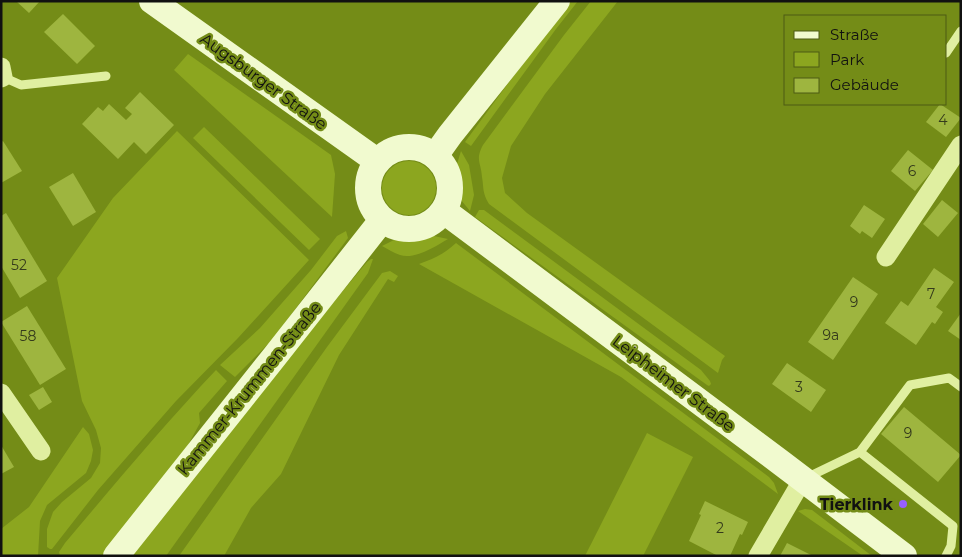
<svg xmlns="http://www.w3.org/2000/svg" width="962" height="557" font-family="Montserrat,sans-serif">
  <style>
    .green { fill: #8ca61f }
    .building { fill: #9eb53f }
    .lines { fill: none; stroke-linecap: round; stroke-linejoin: round }
    .lane { stroke: #e0efa1; stroke-width: 9 }
    .street { stroke: #e0efa1; stroke-width: 19 }
    .secondary { stroke: #f1facf; stroke-width: 26 }
    .poi-dot { fill: #975fff; stroke: #748c17; stroke-width: 2 }
    .labels { text-anchor: middle; stroke-width: 5; stroke-linejoin: round; paint-order: stroke }
    .number-label { font-size: 14px; fill: #343a1c }
    .street-label { font-size: 16px; fill: #111; stroke: #748c17 }
    .poi-label { font-size: 16px; font-weight: bold; fill: #111; stroke: #748c17; text-anchor: end }
  </style>
  <rect width="100%" height="100%" fill="#748c17"/>
  <g class="green">
    <polygon points="569,1 578,1 556,29 471,146 465,142 551,25"/>
    <path d="M 591,1 L 618,1 L 545,94 L 511,146 L 502,178 L 505,193 L 527,213 L 725,356 L 722,360 L 718,373 L 489,204 C 482,192 484,189 482,177 C 481,162 475,160 483,145 L 564,35 Z"/>
    <polygon points="188,54 331,155 335,174 332,217 174,70"/>
    <polygon points="204,127 320,239 309,250 193,138"/>
    <polygon points="177,131 309,260 238,338 176,401 98,490 52,549 50,549 47,547 47,529 53,512 62,502 91,478 100,463 101,448 96,430 82,401 57,278 113,198"/>
    <polygon points="461,151 469,165 474,195 470,211 461,200 457,164"/>
    <circle cx="409" cy="188" r="27"/>
    <polygon points="479,210 484,210 701,370 710,381 711,384 709,386 707,385 475,217"/>
    <polygon points="346,231 348,238 273,339 235,377 220,365 260,328 311,270 337,236"/>
    <path d="M 429,235 L 448,239 C 436,246 415,260 400,255 C 394,253 388,249 382,246 L 398,238 Z"/>
    <path d="M 456,243 L 769,477 L 774,483 L 778,494 L 621,377 L 419,264 C 435,258 444,254 456,243 Z"/>
    <polygon points="371,259 373,259 368,273 166,556 130,556 275,372 367,262"/>
    <polygon points="390,271 398,276 394,282 388,279 339,355 281,474 251,508 224,556 179,556 327,347 382,273"/>
    <path d="M 216,370 L 227,381 L 199,413 L 200,423 L 182,456 L 103,556 L 60,556 L 59,552 L 65,543 C 114,485 163,426 216,370 Z"/>
    <polygon points="83,427 89,434 93,450 91,461 86,473 47,505 40,521 38,556 1,556 1,529 29,507"/>
    <polygon points="647,433 693,457 643,556 585,556"/>
    <polygon points="805,509 812,510 872,556 863,556 798,511"/>
  </g>
  <g class="building">
    <polygon points="16,1 40,1 29,13"/>
    <polygon points="63,14 95,46 77,64 44,32"/>
    <polygon points="140,92 174,125 146,154 134,142 118,159 82,124 98,107 103,111 109,104 126,120 132,114 125,108"/>
    <polygon points="940,104 961,118 946,137 926,122"/>
    <polygon points="3,141 22,171 1,183 1,142"/>
    <polygon points="908,150 933,170 915,191 891,171"/>
    <polygon points="73,173 96,212 73,226 49,187"/>
    <polygon points="942,200 958,213 938,237 923,224"/>
    <polygon points="864,205 885,219 872,238 862,231 860,234 850,226"/>
    <polygon points="6,213 47,281 20,298 1,266 1,216"/>
    <polygon points="934,268 954,282 936,307 943,312 935,324 932,322 916,345 885,323 901,301 908,306"/>
    <polygon points="853,277 878,294 833,360 808,342"/>
    <polygon points="27,306 66,369 40,385 1,322"/>
    <polygon points="961,313 961,340 948,331"/>
    <polygon points="787,363 826,390 811,412 772,384"/>
    <polygon points="43,387 52,402 39,410 29,395"/>
    <polygon points="904,407 961,455 938,482 881,434"/>
    <polygon points="1,445 14,467 1,474"/>
    <polygon points="705,501 748,522 742,535 740,534 730,556 718,556 689,541 701,515 699,514"/>
    <polygon points="787,543 813,556 780,556"/>
  </g>
  <g class="lines">
    <g class="lane">
      <polyline points="946,53 961,31"/>
      <polyline points="3,77 21,85 106,76"/>
      <polyline points="860,452 953,526 951,546 946,556"/>
      <polyline points="806,478 860,452 910,385 949,378 961,387"/>
    </g>
    <g class="street">
      <polyline points="1,67 3,77 1,78"/>
      <polyline points="886,257 961,145"/>
      <polyline points="1,393 41,451"/>
      <polyline points="758,556 803,479"/>
    </g>
    <g class="secondary">
      <polyline points="152,1 377,161"/>
      <circle cx="409" cy="188" r="41"/>
      <polyline points="435,156 450,135 557,1"/>
      <polyline points="444,211 780,462 904,556"/>
      <polyline points="116,556 275,356 382,220"/>
    </g>
  </g>
  <circle class="poi-dot" cx="903" cy="504" r="5"/>
  <g class="labels">
    <g class="number-label">
      <text x="943" y="125">4</text>
      <text x="912" y="176">6</text>
      <text x="19" y="270">52</text>
      <text x="931" y="299">7</text>
      <text x="854" y="307">9</text>
      <text x="831" y="340">9a</text>
      <text x="28" y="341">58</text>
      <text x="799" y="392">3</text>
      <text x="908" y="438">9</text>
      <text x="720" y="533">2</text>
    </g>
    <g class="street-label">
      <text transform="translate(264 81) rotate(36)" y="6">Augsburger Straße</text>
      <text transform="translate(674 383) rotate(37)" y="6">Leipheimer Straße</text>
      <text transform="translate(249 388) rotate(-51)" y="6">Kammer-Krummen-Straße</text>
    </g>
    <g class="poi-label">
      <text x="893" y="510">Tierklink</text>
    </g>
  </g>
  <rect width="962" height="557" fill="none" stroke="#111111" stroke-width="5"/>
  <rect x="784" y="15" width="162" height="90" fill="#748c17" stroke="#4c5b15"/>
  <rect x="794" y="31" width="25" height="8" fill="#f1facf" stroke="#4c5b15"/>
  <text x="830" y="40" font-size="15" fill="#111111">Straße</text>
  <rect x="794" y="52" width="25" height="15" fill="#8ca61f" stroke="#4c5b15"/>
  <text x="830" y="65" font-size="15" fill="#111111">Park</text>
  <rect x="794" y="78" width="25" height="15" fill="#9eb53f" stroke="#4c5b15"/>
  <text x="830" y="90" font-size="15" fill="#111111">Gebäude</text>
</svg>
